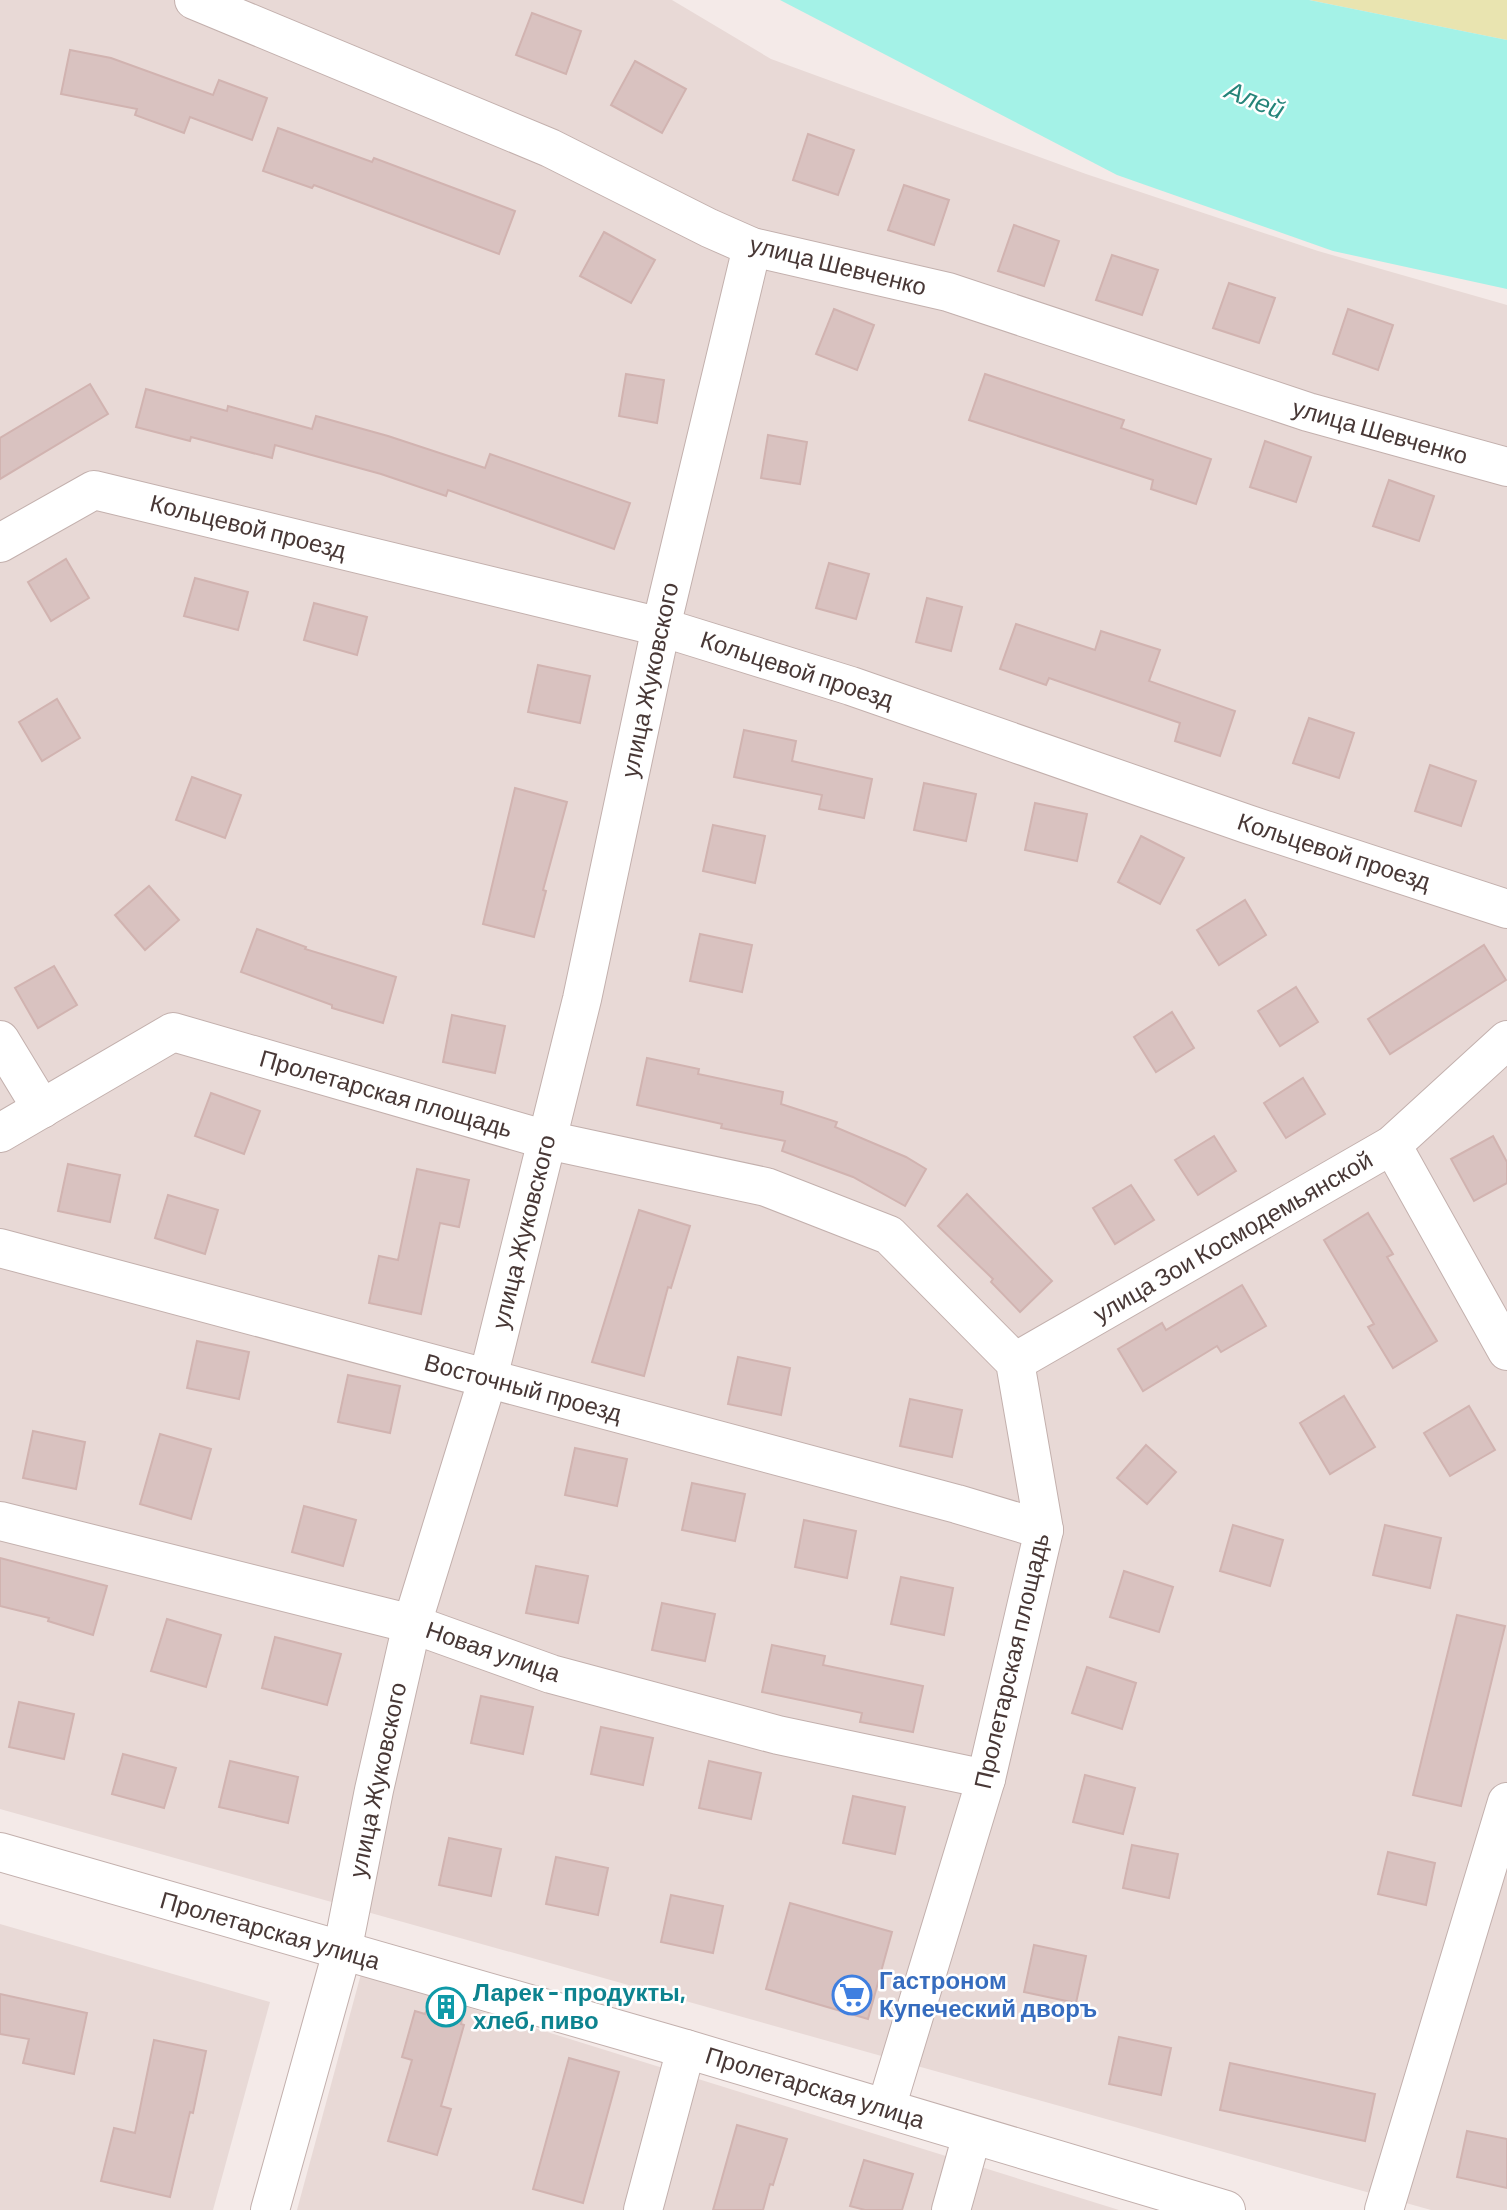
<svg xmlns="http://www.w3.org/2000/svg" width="1507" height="2210" font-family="Barlow,sans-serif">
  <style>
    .residential { fill: #e8d9d6 }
    .green { fill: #e9e4b0 }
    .water { fill: #a4f2e7 }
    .building { fill: #d9c2c0; stroke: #d1b3b0; stroke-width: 2 }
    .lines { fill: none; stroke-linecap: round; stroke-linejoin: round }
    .minor-casing { stroke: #c3b0ad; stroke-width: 40 }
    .tertiary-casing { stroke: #c3b0ad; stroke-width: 40 }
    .minor { stroke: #fff; stroke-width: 38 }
    .tertiary { stroke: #fff; stroke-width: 38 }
    .labels { text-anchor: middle; stroke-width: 5; stroke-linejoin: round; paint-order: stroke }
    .street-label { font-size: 24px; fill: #483836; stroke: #fff }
    .shop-label { font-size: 24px; font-weight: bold; fill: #366cbe; stroke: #fff; text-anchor: start }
    .culture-label { font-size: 24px; font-weight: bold; fill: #0d838f; stroke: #fff; text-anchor: start }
    .water-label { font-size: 26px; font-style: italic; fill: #258479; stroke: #fff }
  </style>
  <rect width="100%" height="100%" fill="#f4eae8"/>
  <g class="residential">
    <polygon points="0,0 672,0 771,59 1086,174 1318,251 1507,305 1507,2210 1431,2210 0,1809"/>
    <polygon points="0,1924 270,2002 213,2210 0,2210"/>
    <polygon points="361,1974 1119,2210 297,2210"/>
  </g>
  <polygon class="green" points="1309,0 1507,0 1507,40"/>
  <polygon class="water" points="780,0 1309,0 1507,40 1507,289 1333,251 1117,175"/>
  <g class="building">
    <polygon points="532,13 581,31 566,74 516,55"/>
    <polygon points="70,50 111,58 213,95 219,80 267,98 252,140 190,117 184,133 135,115 137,109 61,94"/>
    <polygon points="635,61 686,89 662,133 611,105"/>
    <polygon points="278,128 372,162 374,158 515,211 499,254 314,185 312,188 263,171"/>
    <polygon points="808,134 854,150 838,195 793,180"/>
    <polygon points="904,185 949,200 934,245 888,230"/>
    <polygon points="1014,225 1059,241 1044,286 998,271"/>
    <polygon points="604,232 655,260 631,303 580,276"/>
    <polygon points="1112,255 1158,270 1142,315 1096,300"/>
    <polygon points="1229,283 1275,298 1259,343 1213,328"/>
    <polygon points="834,309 874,325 857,370 816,354"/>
    <polygon points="1348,309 1393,325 1378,370 1333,354"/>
    <polygon points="626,374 664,380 657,423 619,416"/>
    <polygon points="985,374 1124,420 1121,428 1211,459 1196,504 1151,489 1153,480 969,420"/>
    <polygon points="90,384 108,414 0,479 0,438"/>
    <polygon points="146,389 227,411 228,406 312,429 316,416 388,436 485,468 490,454 630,503 614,549 448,490 446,496 381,474 275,445 272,458 191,437 190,441 136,427"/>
    <polygon points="768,435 807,442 800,484 761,478"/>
    <polygon points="1265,441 1311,457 1296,502 1250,487"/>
    <polygon points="1389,480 1434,496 1419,541 1373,526"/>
    <polygon points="66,559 89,598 51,621 28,582"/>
    <polygon points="829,563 869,574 856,619 816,608"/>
    <polygon points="195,578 248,592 238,630 184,616"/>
    <polygon points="927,598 962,607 951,651 916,642"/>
    <polygon points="314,603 367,617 357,655 304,640"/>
    <polygon points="1016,624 1095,650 1101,631 1160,650 1149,681 1235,711 1220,756 1175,741 1180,723 1049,678 1046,685 1000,669"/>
    <polygon points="538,665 590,676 580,723 528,712"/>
    <polygon points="57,699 80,738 42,761 19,722"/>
    <polygon points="1309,718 1354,733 1339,778 1293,763"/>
    <polygon points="744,730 796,741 792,761 872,779 864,818 819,809 822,795 734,777"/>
    <polygon points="1430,765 1476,781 1461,826 1415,811"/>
    <polygon points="192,777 241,795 225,838 176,820"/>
    <polygon points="924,783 976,794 966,841 914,830"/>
    <polygon points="515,788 567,802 543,890 546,891 534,937 483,924"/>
    <polygon points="1035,803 1087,814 1077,861 1025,850"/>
    <polygon points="713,825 765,836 755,883 703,871"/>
    <polygon points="1141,836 1184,858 1160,904 1118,882"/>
    <polygon points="149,886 179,920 145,950 115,915"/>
    <polygon points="1245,900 1266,935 1219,965 1197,930"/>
    <polygon points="257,929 306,947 305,949 396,977 383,1023 332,1008 332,1005 241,972"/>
    <polygon points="700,934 752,945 742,992 690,981"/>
    <polygon points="1484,945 1506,980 1390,1054 1368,1019"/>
    <polygon points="54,966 77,1005 38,1028 15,988"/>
    <polygon points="1296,987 1318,1022 1280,1046 1258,1011"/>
    <polygon points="1172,1012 1194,1048 1156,1072 1134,1037"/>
    <polygon points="452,1015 505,1026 495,1073 443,1062"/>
    <polygon points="647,1058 699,1069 698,1074 783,1092 781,1104 837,1122 835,1127 906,1157 926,1169 905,1206 853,1177 782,1151 785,1141 721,1128 722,1124 637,1105"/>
    <polygon points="1303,1078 1325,1114 1286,1138 1264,1103"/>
    <polygon points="211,1093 260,1111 244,1154 195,1136"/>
    <polygon points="1214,1136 1236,1171 1198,1195 1175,1160"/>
    <polygon points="1493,1136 1507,1162 1507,1183 1474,1201 1451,1159"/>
    <polygon points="68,1164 120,1175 110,1222 58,1211"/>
    <polygon points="417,1169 469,1180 459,1227 440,1223 421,1314 369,1303 379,1256 398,1260"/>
    <polygon points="1131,1185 1154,1220 1115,1244 1093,1208"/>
    <polygon points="967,1194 1052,1281 1020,1312 991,1282 993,1279 938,1226"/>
    <polygon points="168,1195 218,1210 205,1254 155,1238"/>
    <polygon points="639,1210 690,1226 671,1288 668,1287 644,1376 592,1362"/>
    <polygon points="1368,1213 1393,1254 1387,1257 1437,1341 1393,1368 1368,1327 1374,1324 1324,1240"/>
    <polygon points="1242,1285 1266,1326 1221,1352 1217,1346 1143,1391 1118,1349 1162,1323 1166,1330"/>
    <polygon points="197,1341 249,1352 239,1399 187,1388"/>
    <polygon points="738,1357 790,1368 781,1415 728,1404"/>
    <polygon points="348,1375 400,1386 390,1433 338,1422"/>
    <polygon points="1344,1396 1375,1447 1330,1474 1300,1423"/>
    <polygon points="910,1399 962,1410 952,1457 900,1446"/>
    <polygon points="1469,1406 1495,1450 1450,1476 1424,1433"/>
    <polygon points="33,1431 85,1442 76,1489 23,1478"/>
    <polygon points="160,1434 211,1449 191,1519 140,1504"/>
    <polygon points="1146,1445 1176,1472 1147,1504 1117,1478"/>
    <polygon points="575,1448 627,1459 617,1506 565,1495"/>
    <polygon points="692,1483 745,1494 735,1541 682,1530"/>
    <polygon points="304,1506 356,1520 343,1566 292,1552"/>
    <polygon points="804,1520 856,1531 847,1578 795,1567"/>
    <polygon points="1233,1525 1283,1540 1270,1586 1220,1571"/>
    <polygon points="1385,1525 1441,1538 1430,1588 1373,1575"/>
    <polygon points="0,1558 107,1586 93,1635 48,1621 49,1618 0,1606"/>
    <polygon points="536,1566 588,1576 578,1623 526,1613"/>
    <polygon points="1124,1571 1173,1587 1159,1632 1110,1617"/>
    <polygon points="901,1577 953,1588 944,1635 891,1624"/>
    <polygon points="662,1603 715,1614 705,1661 652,1650"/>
    <polygon points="1457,1615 1505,1626 1461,1806 1413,1795"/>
    <polygon points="167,1619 221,1635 206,1687 151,1671"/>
    <polygon points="275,1637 341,1654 327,1705 262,1688"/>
    <polygon points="772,1645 825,1656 823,1665 923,1686 913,1732 860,1722 862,1713 762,1692"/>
    <polygon points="1087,1667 1136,1683 1122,1729 1072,1713"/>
    <polygon points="481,1696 533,1707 523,1754 471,1743"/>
    <polygon points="19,1702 74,1714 64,1759 9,1747"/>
    <polygon points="601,1727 653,1738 643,1785 591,1774"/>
    <polygon points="123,1754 176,1768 164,1808 112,1794"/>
    <polygon points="230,1761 298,1777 288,1823 219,1807"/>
    <polygon points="709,1761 761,1773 751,1819 699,1808"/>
    <polygon points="1085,1775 1135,1788 1123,1834 1073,1822"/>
    <polygon points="853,1796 905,1807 895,1854 843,1843"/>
    <polygon points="449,1838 501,1849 491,1896 439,1885"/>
    <polygon points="1132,1845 1178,1854 1169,1898 1123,1888"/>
    <polygon points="1388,1852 1435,1863 1426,1905 1378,1894"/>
    <polygon points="556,1857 608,1868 598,1915 546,1904"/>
    <polygon points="671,1895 723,1906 713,1953 661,1942"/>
    <polygon points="790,1903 892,1932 868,2019 766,1989"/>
    <polygon points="1034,1945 1086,1956 1076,2003 1024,1992"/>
    <polygon points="0,1994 87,2013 74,2074 23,2063 29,2039 0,2034"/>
    <polygon points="432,1999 464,2008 461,2024 464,2025 441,2106 451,2109 437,2155 388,2141 412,2060 402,2057 415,2011 425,2014"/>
    <polygon points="1119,2037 1171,2048 1161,2095 1109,2084"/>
    <polygon points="154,2040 206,2051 193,2113 190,2112 170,2197 101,2181 114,2128 135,2133"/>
    <polygon points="569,2058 619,2072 583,2203 533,2189"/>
    <polygon points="1230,2063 1375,2094 1365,2141 1220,2110"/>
    <polygon points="737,2125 787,2139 773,2185 770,2184 763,2210 713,2210"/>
    <polygon points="1467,2131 1507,2139 1507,2188 1457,2177"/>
    <polygon points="864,2160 913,2174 902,2210 865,2210 850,2206"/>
  </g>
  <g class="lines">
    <defs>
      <g id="minor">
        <polyline points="194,0 550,148 709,228 752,247 948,292 1308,412 1507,467"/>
        <polyline points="0,543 94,490 661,627 851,686 1247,824 1507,909"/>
        <polyline points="0,1040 42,1109"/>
        <polyline points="0,1133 173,1032 547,1140 766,1187 889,1235 1015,1362 1044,1530 986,1779 886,2108"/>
        <polyline points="1392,1145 1507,1351"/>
        <polyline points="0,1248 957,1504 1044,1530"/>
        <polyline points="1015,1362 1392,1145 1507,1040"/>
        <polyline points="0,1521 412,1624 551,1674 778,1735 986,1779"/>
        <polyline points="342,1952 374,1790 412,1624 488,1378 582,999 661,627 752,247"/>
        <polyline points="643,2210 686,2049"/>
        <polyline points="951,2210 972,2135"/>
        <polyline points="1384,2210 1507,1802"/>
      </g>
      <g id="tertiary">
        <polyline points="0,1852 686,2049 1226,2210"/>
        <polyline points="270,2210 342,1952"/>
      </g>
    </defs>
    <use href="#minor" class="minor-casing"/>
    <use href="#tertiary" class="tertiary-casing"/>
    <use href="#minor" class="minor"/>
    <use href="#tertiary" class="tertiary"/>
  </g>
  <defs>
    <symbol id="supermarket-ring" viewBox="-11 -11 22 22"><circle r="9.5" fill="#fff" stroke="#3f7fe0" stroke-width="1.5"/><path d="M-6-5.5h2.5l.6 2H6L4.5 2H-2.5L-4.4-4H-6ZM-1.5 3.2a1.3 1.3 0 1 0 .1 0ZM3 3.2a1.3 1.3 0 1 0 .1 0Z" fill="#3f7fe0"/></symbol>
    <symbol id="building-ring" viewBox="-11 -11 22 22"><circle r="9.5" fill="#fff" stroke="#0f9aa8" stroke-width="1.5"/><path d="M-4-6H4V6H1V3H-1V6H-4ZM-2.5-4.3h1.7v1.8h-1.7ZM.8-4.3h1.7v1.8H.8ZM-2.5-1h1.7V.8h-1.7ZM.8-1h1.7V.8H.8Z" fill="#0f9aa8"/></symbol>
  </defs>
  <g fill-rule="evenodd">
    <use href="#supermarket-ring" x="830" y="1973" width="44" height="44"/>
    <use href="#building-ring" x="424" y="1985" width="44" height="44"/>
  </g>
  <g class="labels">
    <g class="street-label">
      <text transform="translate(838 266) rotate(14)" y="8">улица Шевченко</text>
      <text transform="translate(1380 432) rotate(16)" y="8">улица Шевченко</text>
      <text transform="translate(248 527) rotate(14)" y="8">Кольцевой проезд</text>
      <text transform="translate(797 670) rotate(18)" y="8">Кольцевой проезд</text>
      <text transform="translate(650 680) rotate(-78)" y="8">улица Жуковского</text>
      <text transform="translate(1334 852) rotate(18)" y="8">Кольцевой проезд</text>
      <text transform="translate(386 1094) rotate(16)" y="8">Пролетарская площадь</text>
      <text transform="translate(524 1232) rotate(-76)" y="8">улица Жуковского</text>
      <text transform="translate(1233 1237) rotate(-30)" y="8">улица Зои Космодемьянской</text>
      <text transform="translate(523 1388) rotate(15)" y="8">Восточный проезд</text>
      <text transform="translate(493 1652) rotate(19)" y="8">Новая улица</text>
      <text transform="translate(1012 1661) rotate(-77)" y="8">Пролетарская площадь</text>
      <text transform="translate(378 1780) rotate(-78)" y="8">улица Жуковского</text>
      <text transform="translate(270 1931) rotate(16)" y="8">Пролетарская улица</text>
      <text transform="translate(815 2088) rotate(17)" y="8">Пролетарская улица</text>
    </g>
    <g class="shop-label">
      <text x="879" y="1989">Гастроном<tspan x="879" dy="28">Купеческий дворъ</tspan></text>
    </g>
    <g class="culture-label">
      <text x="473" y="2001">Ларек - продукты,<tspan x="473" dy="28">хлеб, пиво</tspan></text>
    </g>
    <g class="water-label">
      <text transform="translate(1255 100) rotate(22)" y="9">Алей</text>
    </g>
  </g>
</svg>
